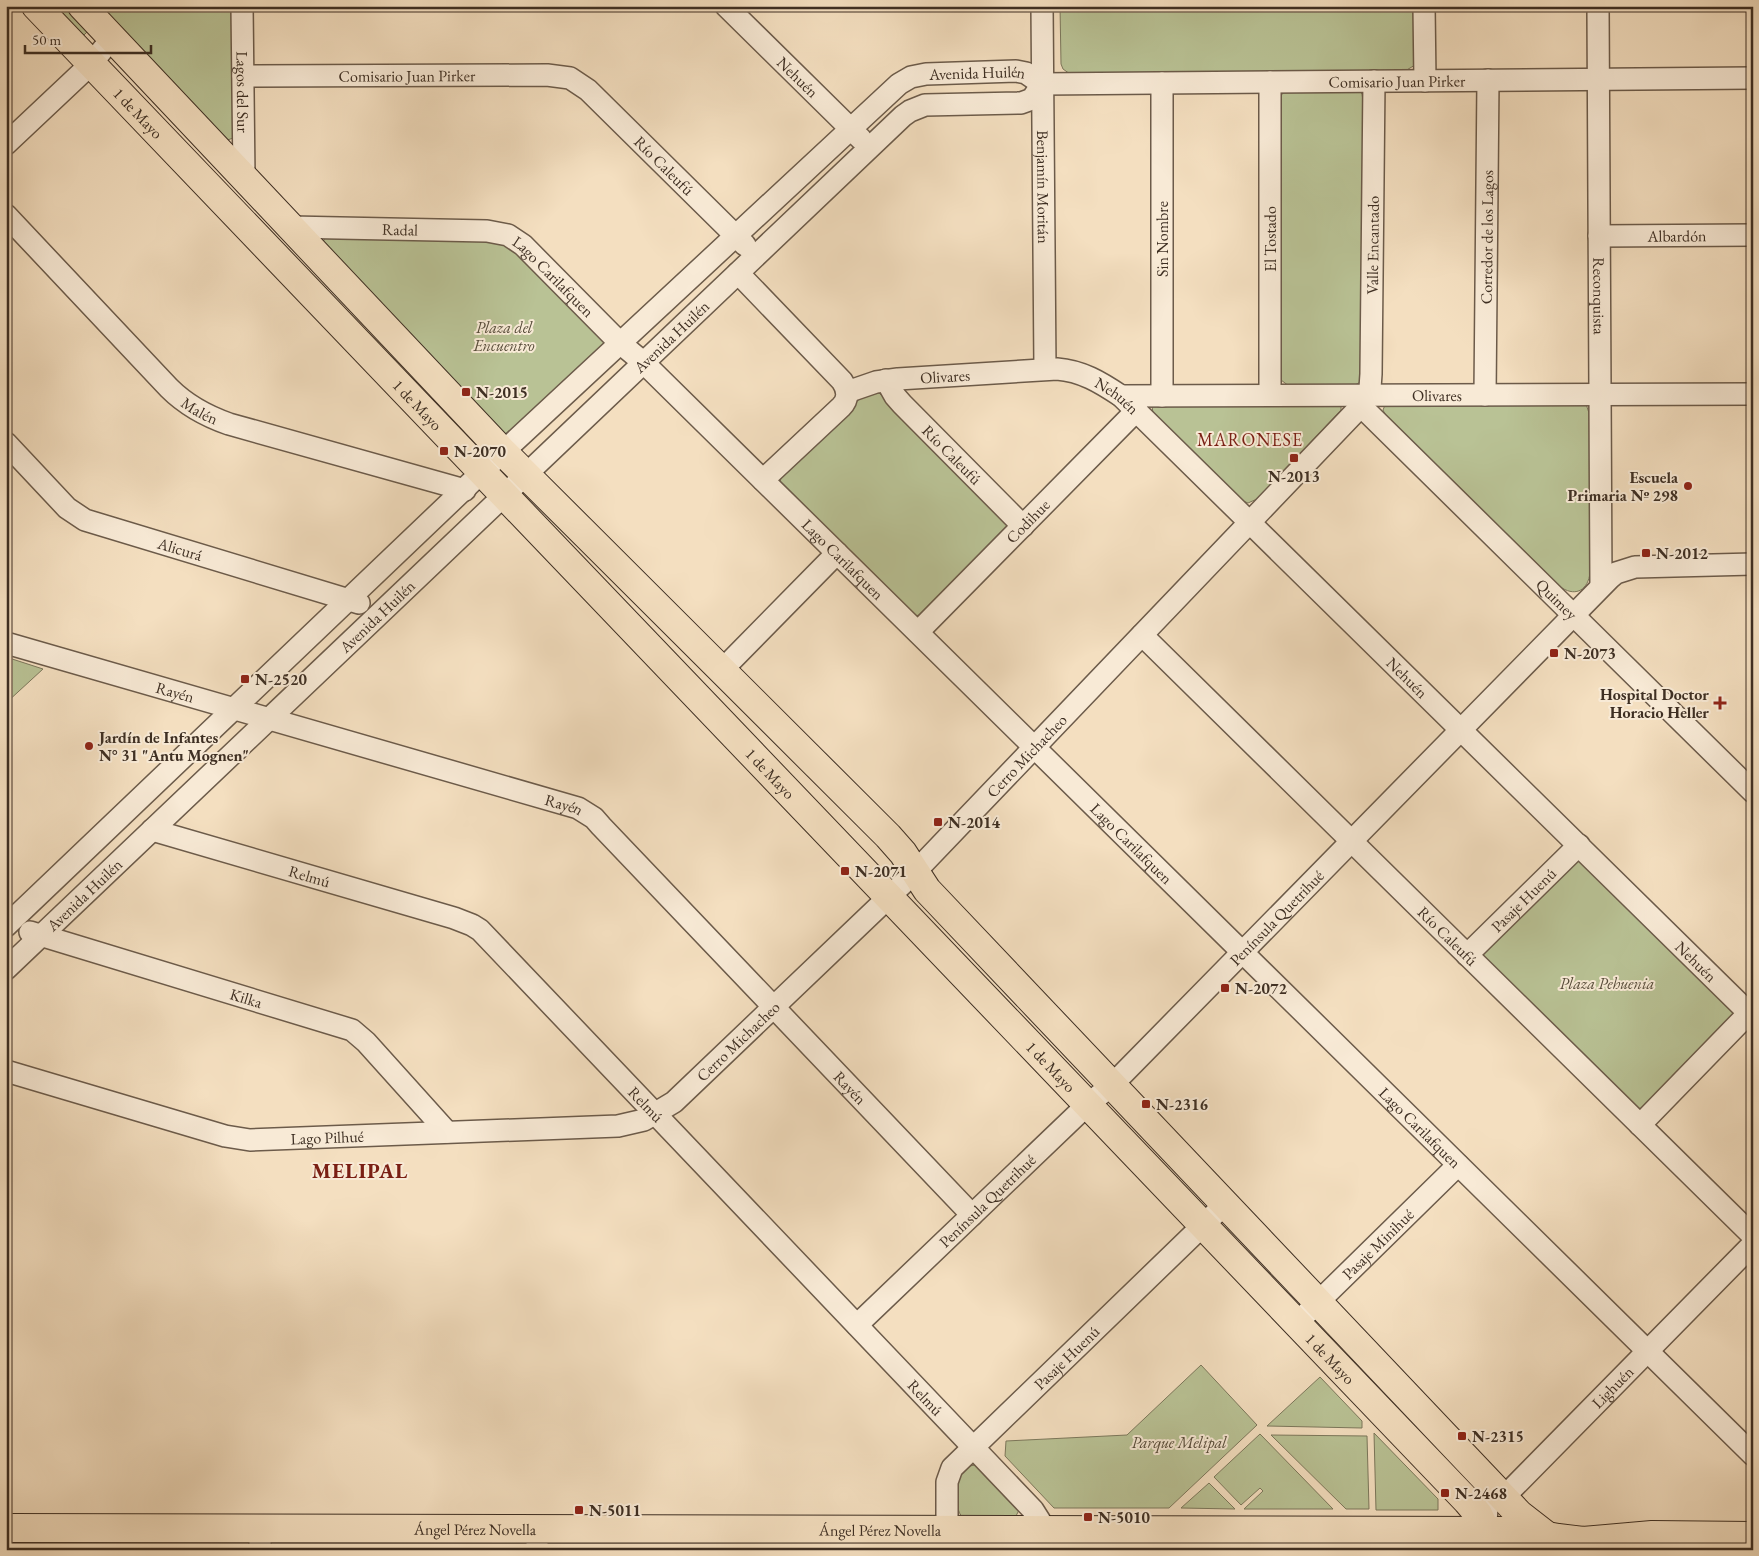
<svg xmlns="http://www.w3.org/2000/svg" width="1759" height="1556" font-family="'EB Garamond',serif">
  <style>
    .green { fill: #b9c295; stroke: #7c785c }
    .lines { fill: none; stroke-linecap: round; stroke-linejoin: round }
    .minor-casing { stroke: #6c5b4a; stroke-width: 24 }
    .major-casing { stroke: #3e2f23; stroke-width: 30 }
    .minor { stroke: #f8ead6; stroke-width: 21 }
    .major { stroke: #f4dfc0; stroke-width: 28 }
    .poi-dot { fill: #8f2418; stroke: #f8ead6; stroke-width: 2 }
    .labels { text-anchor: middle; stroke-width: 4; stroke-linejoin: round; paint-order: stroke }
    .street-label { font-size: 16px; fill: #3e2f23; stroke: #f8ead6 }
    .park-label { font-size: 16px; font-style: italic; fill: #574c3a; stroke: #f8ead6 }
    .poi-label { font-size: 16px; font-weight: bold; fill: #3e2f23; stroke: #f8ead6; text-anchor: start }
    .neighbourhood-label { font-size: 18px; letter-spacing: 1px; fill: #7a1f14; stroke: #f8ead6 }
    .district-label { font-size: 21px; font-weight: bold; letter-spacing: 1px; fill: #7a1f14; stroke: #f8ead6 }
  </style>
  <rect width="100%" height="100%" fill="#f4dfc0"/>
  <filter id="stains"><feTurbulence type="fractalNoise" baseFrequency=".004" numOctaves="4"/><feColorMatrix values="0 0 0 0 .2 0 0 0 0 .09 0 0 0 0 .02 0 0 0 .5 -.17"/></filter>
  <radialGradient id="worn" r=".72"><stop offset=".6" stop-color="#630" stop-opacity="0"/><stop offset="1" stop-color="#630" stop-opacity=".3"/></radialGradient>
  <g class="green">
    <polygon points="49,6 73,6 90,29 83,36"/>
    <polygon points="96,6 233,6 233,138 225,141"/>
    <polygon points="1060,6 1417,6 1415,65 1405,71 1070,74 1063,69 1061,64"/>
    <polygon points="1359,91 1362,94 1363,101 1362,381 1355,385 1289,386 1281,380 1279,98 1284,92"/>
    <polygon points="326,236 504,240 604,341 604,345 506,435 323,242"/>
    <polygon points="878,392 1003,517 1007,524 1007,528 921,615 913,616 780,483 782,472 866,393"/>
    <path d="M 1586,404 L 1589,413 L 1590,573 C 1588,589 1577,597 1562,588 L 1385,414 L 1383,410 L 1385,405 Z"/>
    <polygon points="1152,406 1341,406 1341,410 1257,499 1248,503 1241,500 1153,413"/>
    <polygon points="6,657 43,669 6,703"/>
    <polygon points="1579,859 1734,1012 1734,1015 1643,1110 1638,1111 1484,960 1482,954"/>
    <polygon points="1201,1365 1257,1425 1169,1508 1054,1508 1005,1456 1006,1441 1127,1435"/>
    <polygon points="1320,1377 1362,1421 1362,1428 1267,1426"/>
    <polygon points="1374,1433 1438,1499 1438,1510 1376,1510"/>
    <polygon points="1260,1434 1333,1509 1244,1509 1263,1491 1260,1488 1241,1505 1214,1477"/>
    <polygon points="1271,1435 1367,1436 1369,1509 1346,1509"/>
    <path d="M 976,1465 L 1019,1510 L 1016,1516 L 962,1517 C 954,1507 957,1490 957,1478 L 969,1466 Z"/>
    <polygon points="1209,1483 1235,1509 1181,1508"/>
  </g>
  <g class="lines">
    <defs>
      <g id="minor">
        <path id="s1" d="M 242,6 L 244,177"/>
        <path id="s2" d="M 726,6 L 861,139"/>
        <path id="s3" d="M 1042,6 L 1045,369"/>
        <polyline points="1424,6 1425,81"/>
        <path id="s4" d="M 1598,6 L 1601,586"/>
        <path id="s5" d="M 243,76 L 547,75 L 570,78 L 588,90 L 745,245"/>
        <polyline points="1270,82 1270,395"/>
        <path id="s6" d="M 1042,84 L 1753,78"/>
        <polyline points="6,144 91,64 112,38"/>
        <path id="s7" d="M 6,215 L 169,388 C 186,405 206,416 229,424 L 465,490"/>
        <path id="s8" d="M 291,227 L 487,231 L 508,235 L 523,245 L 620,343 L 644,363 L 1753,1455"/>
        <path id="s9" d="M 1599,236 L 1753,235"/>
        <path d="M 738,273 L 842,381 C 848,390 849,399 841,407 L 763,480"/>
        <path id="s10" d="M 886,380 L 895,396 L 902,404 L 1023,526"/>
        <path id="s11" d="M 847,392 L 876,382 L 898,379 L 1057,369 C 1082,371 1100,382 1121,396 L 1753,1017"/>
        <path id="s12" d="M 1485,395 L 1488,80"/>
        <path id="s13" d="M 1121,396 L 1753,394"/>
        <polyline points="1162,396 1162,83"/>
        <path id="s14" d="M 1361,406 L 1753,792"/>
        <path id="s15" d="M 6,443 L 67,508 L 85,520 L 359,603"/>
        <path id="s16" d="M 918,632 L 1137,410"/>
        <path id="s17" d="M 1142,635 L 1753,1236"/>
        <path id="s18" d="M 6,643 L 578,808 L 594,818 L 601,826 L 972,1215"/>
        <polyline points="722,670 837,553"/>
        <path id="s19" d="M 152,830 L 454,918 L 472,925 L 480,930 L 1033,1510 L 1045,1529 L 1049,1550"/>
        <path id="s20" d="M 6,926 L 503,452 L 899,84 L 911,77 L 926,74 L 1016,71 L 1026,73 L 1042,84"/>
        <path id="s21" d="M 30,932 L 352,1030 L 366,1042 L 447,1132"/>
        <path id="s22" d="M 1467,955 L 1579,845"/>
        <path id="s23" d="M 6,969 L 903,116 L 910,111 L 925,105 L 1021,103 L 1032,99 L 1042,84"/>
        <path id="s24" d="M 6,1071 L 225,1136 L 250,1140 L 618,1126 L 644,1120 L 674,1102 L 915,872 L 1361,406 L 1370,388 L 1371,374 L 1374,81"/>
        <polyline points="1640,1125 1749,1013"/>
        <path id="s25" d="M 1307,1313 L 1458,1165"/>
        <path id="s26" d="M 857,1325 L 1087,1105 L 1112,1085 L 1610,578 L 1616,573 L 1635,567 L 1753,564"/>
        <polyline points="537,1528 537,1550"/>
        <path id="s27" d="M 947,1529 L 947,1482 L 952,1468 L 1225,1204"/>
        <path id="s28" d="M 1486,1531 C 1487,1517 1483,1494 1503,1498 L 1753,1244"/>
        <polyline points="260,1550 260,1528"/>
      </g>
      <g id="major">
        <path id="s29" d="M 36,6 L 1467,1501 L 1478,1514 L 1495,1550"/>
        <polyline points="82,6 503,452 888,836 903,853 927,890 1519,1514 1546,1535"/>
        <path id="s30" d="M 6,1528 L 1503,1531 L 1525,1532 L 1558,1538 L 1583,1541 L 1652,1535 L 1753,1536"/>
      </g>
    </defs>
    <use href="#minor" class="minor-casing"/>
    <use href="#major" class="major-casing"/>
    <use href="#minor" class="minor"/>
    <use href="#major" class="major"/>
  </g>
  <g class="poi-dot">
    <rect x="461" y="387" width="10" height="10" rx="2.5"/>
    <rect x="439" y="446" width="10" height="10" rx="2.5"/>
    <rect x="1289" y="453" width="10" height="10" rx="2.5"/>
    <circle cx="1688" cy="486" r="5"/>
    <rect x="1641" y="548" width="10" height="10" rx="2.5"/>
    <rect x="1549" y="648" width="10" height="10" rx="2.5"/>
    <rect x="240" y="674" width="10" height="10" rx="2.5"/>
    <path d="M1717.5 695.5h5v5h5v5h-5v5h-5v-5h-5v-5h5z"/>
    <circle cx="89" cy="746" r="5"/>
    <rect x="933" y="817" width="10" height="10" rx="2.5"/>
    <rect x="840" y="866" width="10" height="10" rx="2.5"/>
    <rect x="1220" y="983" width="10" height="10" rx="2.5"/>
    <rect x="1141" y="1099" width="10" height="10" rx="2.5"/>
    <rect x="1457" y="1431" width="10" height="10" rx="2.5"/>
    <rect x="1440" y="1488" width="10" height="10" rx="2.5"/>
    <rect x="574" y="1505" width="10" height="10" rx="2.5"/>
    <rect x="1083" y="1512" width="10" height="10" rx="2.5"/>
  </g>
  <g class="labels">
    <g class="street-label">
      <text dy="6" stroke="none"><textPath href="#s5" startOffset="164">Comisario Juan Pirker</textPath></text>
      <text dy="6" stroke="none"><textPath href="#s20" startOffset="1308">Avenida Huilén</textPath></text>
      <text dy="6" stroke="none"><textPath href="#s2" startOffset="101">Nehuén</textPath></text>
      <text dy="6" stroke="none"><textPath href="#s6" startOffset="355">Comisario Juan Pirker</textPath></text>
      <text dy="6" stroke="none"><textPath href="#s1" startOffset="86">Lagos del Sur</textPath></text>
      <text dy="6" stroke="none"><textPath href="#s29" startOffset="148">1 de Mayo</textPath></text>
      <text dy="6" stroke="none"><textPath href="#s5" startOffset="456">Río Caleufú</textPath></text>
      <text dy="6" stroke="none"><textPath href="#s3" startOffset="181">Benjamín Moritán</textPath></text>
      <text dy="6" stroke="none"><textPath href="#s8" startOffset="109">Radal</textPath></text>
      <text dy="6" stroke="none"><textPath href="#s9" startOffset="78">Albardón</textPath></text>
      <text dy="6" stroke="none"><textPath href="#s12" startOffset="158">Corredor de los Lagos</textPath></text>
      <text transform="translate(1162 239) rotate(-90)" y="6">Sin Nombre</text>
      <text transform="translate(1270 239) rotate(-90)" y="6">El Tostado</text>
      <text dy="6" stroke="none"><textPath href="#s24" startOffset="1825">Valle Encantado</textPath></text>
      <text dy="6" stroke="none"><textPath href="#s8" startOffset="279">Lago Carilafquen</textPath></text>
      <text dy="6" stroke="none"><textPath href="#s4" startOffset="290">Reconquista</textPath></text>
      <text dy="6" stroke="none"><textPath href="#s23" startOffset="918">Avenida Huilén</textPath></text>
      <text dy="6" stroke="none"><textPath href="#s11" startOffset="100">Olivares</textPath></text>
      <text dy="6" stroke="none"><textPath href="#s13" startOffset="316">Olivares</textPath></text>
      <text dy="6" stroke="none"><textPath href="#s11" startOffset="279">Nehuén</textPath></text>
      <text dy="6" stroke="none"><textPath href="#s29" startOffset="552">1 de Mayo</textPath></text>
      <text dy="6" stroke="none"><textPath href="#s7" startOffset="276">Malén</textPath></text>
      <text dy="6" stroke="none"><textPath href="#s10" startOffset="100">Río Caleufú</textPath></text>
      <text dy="6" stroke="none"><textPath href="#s16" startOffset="156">Codihue</textPath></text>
      <text dy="6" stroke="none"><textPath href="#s15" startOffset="210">Alicurá</textPath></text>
      <text dy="6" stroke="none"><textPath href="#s8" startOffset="684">Lago Carilafquen</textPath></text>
      <text dy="6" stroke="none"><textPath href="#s14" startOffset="275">Quimey</textPath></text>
      <text dy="6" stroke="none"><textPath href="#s23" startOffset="512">Avenida Huilén</textPath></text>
      <text dy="6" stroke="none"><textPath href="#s11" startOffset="684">Nehuén</textPath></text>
      <text dy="6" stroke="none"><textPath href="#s18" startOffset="176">Rayén</textPath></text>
      <text dy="6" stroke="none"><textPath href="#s24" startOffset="1178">Cerro Michacheo</textPath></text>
      <text dy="6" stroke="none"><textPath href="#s29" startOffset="1062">1 de Mayo</textPath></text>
      <text dy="6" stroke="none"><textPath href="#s18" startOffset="581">Rayén</textPath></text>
      <text dy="6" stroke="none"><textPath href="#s8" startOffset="1089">Lago Carilafquen</textPath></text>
      <text dy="6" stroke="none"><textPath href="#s19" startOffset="164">Relmú</textPath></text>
      <text dy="6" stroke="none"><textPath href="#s23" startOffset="108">Avenida Huilén</textPath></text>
      <text dy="6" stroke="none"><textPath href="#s22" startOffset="79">Pasaje Huenú</textPath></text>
      <text dy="6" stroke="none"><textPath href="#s26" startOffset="585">Península Quetrihué</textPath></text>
      <text dy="6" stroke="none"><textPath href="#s17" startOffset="429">Río Caleufú</textPath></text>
      <text dy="6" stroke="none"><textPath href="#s11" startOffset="1089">Nehuén</textPath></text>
      <text dy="6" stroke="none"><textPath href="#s21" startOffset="226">Kilka</textPath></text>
      <text dy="6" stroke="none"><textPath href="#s24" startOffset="772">Cerro Michacheo</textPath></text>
      <text dy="6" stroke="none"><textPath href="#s29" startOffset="1468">1 de Mayo</textPath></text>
      <text dy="6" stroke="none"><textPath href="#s18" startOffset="986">Rayén</textPath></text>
      <text dy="6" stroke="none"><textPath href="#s19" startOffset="584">Relmú</textPath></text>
      <text dy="6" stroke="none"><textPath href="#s8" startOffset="1494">Lago Carilafquen</textPath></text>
      <text dy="6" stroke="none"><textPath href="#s24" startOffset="331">Lago Pilhué</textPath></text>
      <text dy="6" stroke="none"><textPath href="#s26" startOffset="180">Península Quetrihué</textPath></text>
      <text dy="6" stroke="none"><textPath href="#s25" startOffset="99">Pasaje Minihué</textPath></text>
      <text dy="6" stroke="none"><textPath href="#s27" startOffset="221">Pasaje Huenú</textPath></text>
      <text dy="6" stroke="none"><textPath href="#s29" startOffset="1872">1 de Mayo</textPath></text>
      <text dy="6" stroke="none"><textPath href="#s28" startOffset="200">Lighuén</textPath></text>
      <text dy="6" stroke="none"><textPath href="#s19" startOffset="989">Relmú</textPath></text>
      <text dy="6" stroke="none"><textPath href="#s30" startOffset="469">Ángel Pérez Novella</textPath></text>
      <text dy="6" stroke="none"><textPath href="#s30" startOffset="874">Ángel Pérez Novella</textPath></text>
    </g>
    <g class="park-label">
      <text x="504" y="333">Plaza del<tspan x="504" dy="18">Encuentro</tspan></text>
      <text x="1607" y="989">Plaza Pehuenia</text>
      <text x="1179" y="1448">Parque Melipal</text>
    </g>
    <g class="poi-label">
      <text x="476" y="398">N-2015</text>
      <text x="454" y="457">N-2070</text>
      <text x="1294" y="482" text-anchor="middle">N-2013</text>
      <text x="1678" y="483" text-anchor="end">Escuela<tspan x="1678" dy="18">Primaria Nº 298</tspan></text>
      <text x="1656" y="559">N-2012</text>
      <text x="1564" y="659">N-2073</text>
      <text x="255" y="685">N-2520</text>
      <text x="1709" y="700" text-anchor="end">Hospital Doctor<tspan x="1709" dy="18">Horacio Heller</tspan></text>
      <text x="99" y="743">Jardín de Infantes<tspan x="99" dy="18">N° 31 "Antu Mognen"</tspan></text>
      <text x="948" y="828">N-2014</text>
      <text x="855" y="877">N-2071</text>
      <text x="1235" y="994">N-2072</text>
      <text x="1156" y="1110">N-2316</text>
      <text x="1472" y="1442">N-2315</text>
      <text x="1455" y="1499">N-2468</text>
      <text x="589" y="1516">N-5011</text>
      <text x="1098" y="1523">N-5010</text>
    </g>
    <g class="neighbourhood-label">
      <text x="1250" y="446">MARONESE</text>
    </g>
    <g class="district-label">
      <text x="360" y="1178">MELIPAL</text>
    </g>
  </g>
  <rect width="1759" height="1556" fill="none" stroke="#f4dfc0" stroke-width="25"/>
  <rect x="8" y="8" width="1744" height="1541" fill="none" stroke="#3e2f23" stroke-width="2.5"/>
  <rect x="12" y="12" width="1734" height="1531" fill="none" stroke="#3e2f23"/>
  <path d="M25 45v8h126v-8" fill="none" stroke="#3e2f23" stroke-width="2.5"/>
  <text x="32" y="45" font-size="15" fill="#3e2f23" stroke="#f8ead6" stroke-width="4" paint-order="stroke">50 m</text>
  <rect width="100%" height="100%" filter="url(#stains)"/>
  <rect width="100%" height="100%" fill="url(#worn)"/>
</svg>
